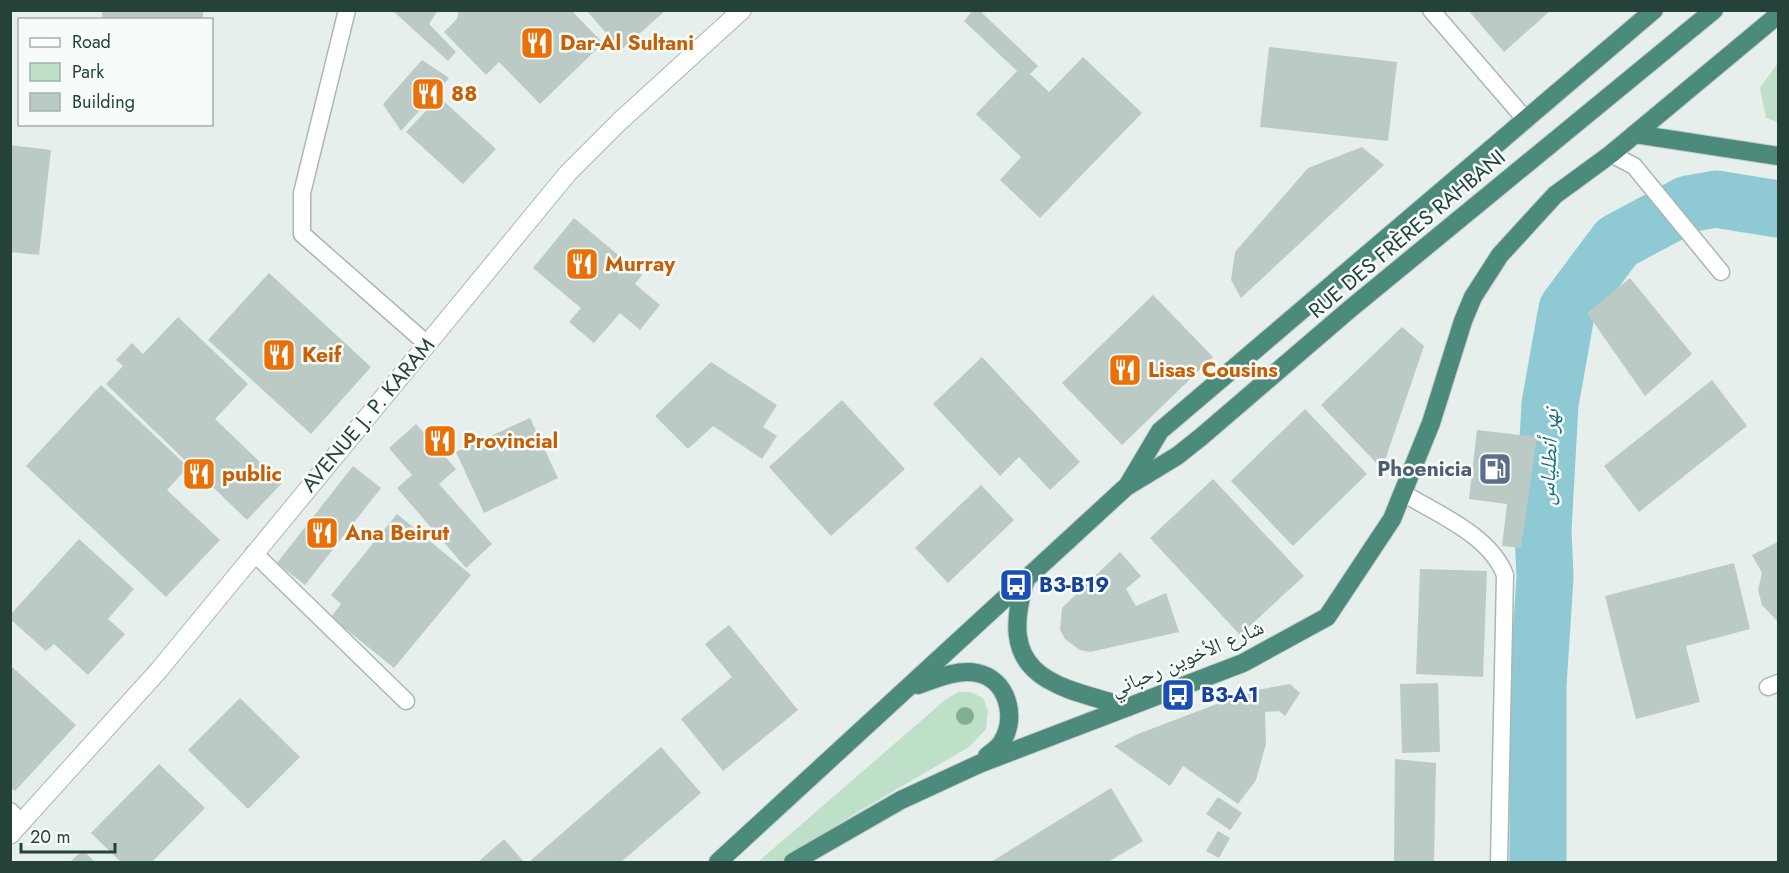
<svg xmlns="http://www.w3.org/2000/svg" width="1789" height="873" font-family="Jost,'Noto Naskh Arabic',sans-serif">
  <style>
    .green { fill: #bfe0c8 }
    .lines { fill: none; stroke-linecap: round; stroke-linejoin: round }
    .river { stroke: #8ec9d4; stroke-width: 57 }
    .building { fill: #bbcac4 }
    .service-casing { stroke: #a8b8b2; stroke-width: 19 }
    .tertiary-casing { stroke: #a8b8b2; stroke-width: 20 }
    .trunk-casing { stroke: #c2cac8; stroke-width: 20 }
    .service { stroke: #fff; stroke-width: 16 }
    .tertiary { stroke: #fff; stroke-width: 18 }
    .trunk { stroke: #4c8a7c; stroke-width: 18 }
    .tree { fill: #80af93 }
    .labels { text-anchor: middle; stroke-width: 5; stroke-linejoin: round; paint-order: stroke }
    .food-label { font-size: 21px; font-weight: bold; fill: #c56008; stroke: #f7fbf9; text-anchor: start }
    .street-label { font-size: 21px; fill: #24423a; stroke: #f7fbf9 }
    .service-label { font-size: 21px; font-weight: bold; fill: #4e5e75; stroke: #f7fbf9; text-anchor: end }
    .transit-label { font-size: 21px; font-weight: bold; fill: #164399; stroke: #f7fbf9; text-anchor: start }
    .water-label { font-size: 22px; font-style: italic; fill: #1c6f80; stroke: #f7fbf9 }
  </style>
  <rect width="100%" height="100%" fill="#e6efeb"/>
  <g class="green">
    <polygon points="1778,63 1778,122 1766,118 1760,88"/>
    <polygon points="958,692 970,692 983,698 988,711 986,729 969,747 856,813 781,862 758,862 945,700"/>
  </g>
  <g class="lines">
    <polyline class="river" points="1538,862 1538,686 1545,577 1543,531 1550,404 1567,309 1617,242 1688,204 1716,199 1778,209"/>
  </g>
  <g class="building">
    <rect x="102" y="10" width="101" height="10"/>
    <polygon points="392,10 438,10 429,24 456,52 448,61"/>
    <polygon points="459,10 571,10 603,43 540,104 499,62 486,75 444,32 457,19"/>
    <polygon points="586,10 666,10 621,50"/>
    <polygon points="973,10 979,10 1038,66 1030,74 1049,92 1083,57 1142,113 1040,218 1000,180 1021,157 976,114 1017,71 964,21"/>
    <polygon points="1468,10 1551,10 1504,52"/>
    <polygon points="1269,47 1397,62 1388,141 1260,127"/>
    <polygon points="422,60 449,78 401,131 383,104"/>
    <polygon points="439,97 496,149 463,184 406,132"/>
    <polygon points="10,145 51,150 39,255 10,252"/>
    <polygon points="1362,147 1384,165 1241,298 1231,280 1235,252 1308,168"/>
    <polygon points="574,218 642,275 635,284 660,305 640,330 620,313 594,343 569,322 581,308 533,268"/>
    <polygon points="269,273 371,367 311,434 208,340"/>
    <polygon points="1630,278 1692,354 1645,396 1587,313"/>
    <polygon points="1153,295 1213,357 1122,445 1062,383"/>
    <polygon points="178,317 248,384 215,419 282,483 247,520 106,384 123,366 116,360 132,343 143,354"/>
    <polygon points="1402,327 1424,346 1382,469 1321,405"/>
    <polygon points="982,357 1080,462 1050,490 1019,457 1000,476 933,404"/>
    <polygon points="711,362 777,405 763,427 777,436 762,459 713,426 688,449 655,416"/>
    <polygon points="1712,380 1747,426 1639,512 1604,466"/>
    <polygon points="101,385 188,467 167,490 220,540 166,597 26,466"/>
    <polygon points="842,400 905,469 831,536 769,467"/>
    <polygon points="1305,409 1367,474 1293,546 1231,481"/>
    <polygon points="530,418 558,478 484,513 456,452"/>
    <polygon points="416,424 456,469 439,484 492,544 466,568 397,488 412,475 389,448"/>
    <polygon points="1477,430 1537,437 1521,548 1502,546 1507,504 1469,499"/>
    <polygon points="353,466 381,488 305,585 277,563"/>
    <polygon points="1213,479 1304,576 1240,635 1150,538"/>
    <polygon points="981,485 1014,520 948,583 915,548"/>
    <polygon points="397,514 471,575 394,668 331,617 341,604 331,595"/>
    <polygon points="79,539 134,589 108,619 125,634 88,675 54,644 46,651 10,619 10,615"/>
    <polygon points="1778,542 1778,622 1762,605 1758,590 1762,573 1752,555"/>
    <polygon points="1120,552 1141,576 1126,589 1136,606 1166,593 1179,632 1090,652 1080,650 1065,639 1060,630 1062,608"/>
    <polygon points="1734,563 1750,629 1686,646 1700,702 1636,719 1605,596"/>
    <polygon points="1420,569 1487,571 1483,677 1416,674"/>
    <polygon points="729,625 798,710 723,771 681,719 732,677 705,644"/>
    <polygon points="10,665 76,725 15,791 10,787"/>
    <polygon points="1438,683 1440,752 1402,753 1400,684"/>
    <polygon points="1290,684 1300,693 1285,716 1279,711 1265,712 1266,744 1256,780 1238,804 1183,766 1170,786 1114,746 1138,734 1251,691"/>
    <polygon points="240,698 300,757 248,809 188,750"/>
    <polygon points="661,747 701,793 621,862 529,862"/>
    <polygon points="1395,759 1436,763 1434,862 1394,862"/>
    <polygon points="159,764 205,808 152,862 121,862 91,833"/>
    <polygon points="1111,788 1143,841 1108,862 991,862"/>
    <polygon points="1218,797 1242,813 1230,830 1206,814"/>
    <polygon points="1218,831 1230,838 1219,858 1206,851"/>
    <polygon points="504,839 524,862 478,862"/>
    <polygon points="83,850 95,862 70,862"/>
  </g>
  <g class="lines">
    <defs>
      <g id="service">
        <polyline points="347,10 302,193 302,234 427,344"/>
        <polyline points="1431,10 1526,120"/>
        <polyline points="1611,154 1634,166 1721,272"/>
        <path d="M 1403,493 C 1437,514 1490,535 1505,575 L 1499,862"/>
        <polyline points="254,553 406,701"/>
        <polyline points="1768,687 1778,683"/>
        <polyline points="10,811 22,823"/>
      </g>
      <polyline id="tertiary" points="10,835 159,670 568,173 620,121 742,10"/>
      <g id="trunk">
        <polyline points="1635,134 1778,156"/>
        <polyline points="1129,483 1160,431 1654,10"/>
        <path d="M 1025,582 C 996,677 1053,686 1128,707"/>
        <path d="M 918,685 C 935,679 958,669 977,673 C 1007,679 1017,716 1003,740 C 1000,747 992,752 987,756"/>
        <polyline points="718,862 1126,487 1177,456 1201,437 1350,309 1714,10"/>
        <polyline points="793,862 901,800 979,764 1243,663 1327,617 1392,519 1431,423 1463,321 1473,297 1500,255 1555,195 1611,154 1778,15"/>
      </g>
    </defs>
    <use href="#service" class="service-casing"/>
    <use href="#tertiary" class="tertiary-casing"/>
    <use href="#trunk" class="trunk-casing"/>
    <use href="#service" class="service"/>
    <use href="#tertiary" class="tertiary"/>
    <use href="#trunk" class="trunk"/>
  </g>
  <circle class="tree" cx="965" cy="716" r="9"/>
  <defs>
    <symbol id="restaurant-square" viewBox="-11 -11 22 22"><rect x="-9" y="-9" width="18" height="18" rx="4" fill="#e8710a" stroke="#f7fbf9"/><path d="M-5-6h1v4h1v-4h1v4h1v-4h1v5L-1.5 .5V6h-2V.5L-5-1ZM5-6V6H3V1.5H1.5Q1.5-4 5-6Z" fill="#fff"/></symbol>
    <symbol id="fuel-square" viewBox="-11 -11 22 22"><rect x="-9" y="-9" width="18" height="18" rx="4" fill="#5c6f8a" stroke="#f7fbf9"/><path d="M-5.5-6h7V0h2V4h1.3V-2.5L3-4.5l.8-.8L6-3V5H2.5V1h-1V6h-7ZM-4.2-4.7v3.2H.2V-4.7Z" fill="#fff"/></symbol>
    <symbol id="bus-square" viewBox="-11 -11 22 22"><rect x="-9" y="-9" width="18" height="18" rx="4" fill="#1a4fb4" stroke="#f7fbf9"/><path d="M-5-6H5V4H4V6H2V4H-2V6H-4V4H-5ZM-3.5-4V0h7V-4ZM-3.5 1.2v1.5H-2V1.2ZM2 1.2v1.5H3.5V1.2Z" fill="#fff"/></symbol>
  </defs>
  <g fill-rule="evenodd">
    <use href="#restaurant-square" x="518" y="24" width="38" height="38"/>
    <use href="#restaurant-square" x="409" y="75" width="38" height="38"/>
    <use href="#restaurant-square" x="563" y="245" width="38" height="38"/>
    <use href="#restaurant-square" x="260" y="336" width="38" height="38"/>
    <use href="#restaurant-square" x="1106" y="351" width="38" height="38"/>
    <use href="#restaurant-square" x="421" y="422" width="38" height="38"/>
    <use href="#fuel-square" x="1476" y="450" width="38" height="38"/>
    <use href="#restaurant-square" x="180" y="455" width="38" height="38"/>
    <use href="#restaurant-square" x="303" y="514" width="38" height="38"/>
    <use href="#bus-square" x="997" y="566" width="38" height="38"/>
    <use href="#bus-square" x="1159" y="676" width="38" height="38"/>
  </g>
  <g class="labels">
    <g class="food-label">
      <text x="560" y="50">Dar-Al Sultani</text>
      <text x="451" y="101">88</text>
      <text x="605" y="271">Murray</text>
      <text x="302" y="362">Keif</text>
      <text x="1148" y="377">Lisas Cousins</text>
      <text x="463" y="448">Provincial</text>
      <text x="222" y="481">public</text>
      <text x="345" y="540">Ana Beirut</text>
    </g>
    <g class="street-label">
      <text transform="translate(1407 234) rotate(-40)" y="7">RUE DES FRÈRES RAHBANI</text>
      <text transform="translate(368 415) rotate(-50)" y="7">AVENUE J. P. KARAM</text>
      <text transform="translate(1187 658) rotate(-23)" y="7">شارع الأخوين رحباني</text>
    </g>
    <g class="service-label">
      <text x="1472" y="476">Phoenicia</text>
    </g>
    <g class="transit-label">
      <text x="1039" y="592">B3-B19</text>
      <text x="1201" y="702">B3-A1</text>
    </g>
    <g class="water-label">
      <text transform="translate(1548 457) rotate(-87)" y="8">نهر أنطلياس</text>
    </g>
  </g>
  <rect width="1789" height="873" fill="none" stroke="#24423a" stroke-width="24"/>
  <rect x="18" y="18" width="195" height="108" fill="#f7fbf9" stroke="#a3b1ad" stroke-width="1.5"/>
  <rect x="30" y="38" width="30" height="9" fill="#ffffff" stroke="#a3b1ad" stroke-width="1.5"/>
  <text x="72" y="48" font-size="18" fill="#24423a">Road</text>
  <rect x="30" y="63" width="30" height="18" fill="#bfe0c8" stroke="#a3b1ad" stroke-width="1.5"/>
  <text x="72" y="78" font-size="18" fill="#24423a">Park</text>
  <rect x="30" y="93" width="30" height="18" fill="#bbcac4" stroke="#a3b1ad" stroke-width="1.5"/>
  <text x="72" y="108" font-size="18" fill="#24423a">Building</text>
  <path d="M21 843v9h94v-9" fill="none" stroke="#24423a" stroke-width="3"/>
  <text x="30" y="843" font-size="18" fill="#24423a" stroke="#f7fbf9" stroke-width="4.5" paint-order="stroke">20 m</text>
</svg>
